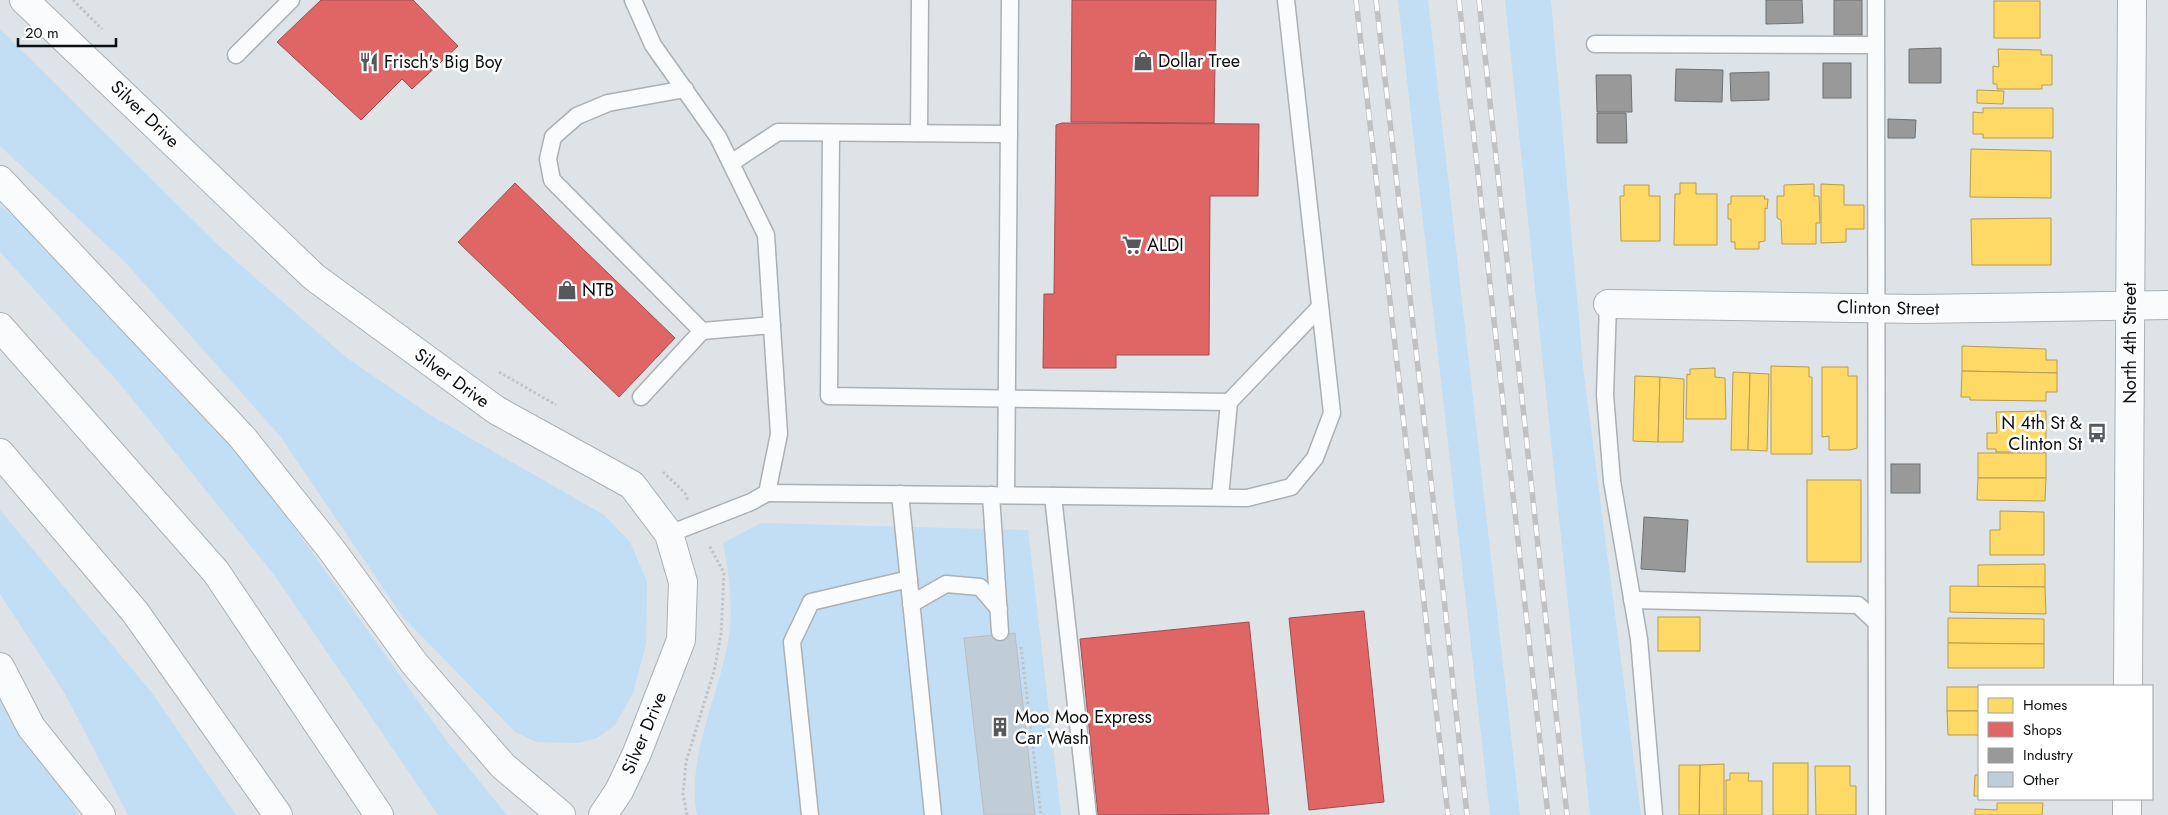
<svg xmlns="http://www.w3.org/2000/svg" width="2168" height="815" font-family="Jost,sans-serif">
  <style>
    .green { fill: #c2def4 }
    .homes { fill: #ffd966; stroke: #b69c4c }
    .shops { fill: #e06666; stroke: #a04c4c }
    .industry { fill: #999; stroke: #6f7070 }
    .building { fill: #c0cdd7; stroke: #b9bcc0 }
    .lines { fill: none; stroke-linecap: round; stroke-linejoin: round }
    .lane-casing { stroke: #acb0b4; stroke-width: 19 }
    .street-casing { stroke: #acb0b4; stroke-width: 30 }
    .secondary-casing { stroke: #acb0b4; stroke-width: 30 }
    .primary-casing { stroke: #acb0b4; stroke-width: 30 }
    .highway-casing { stroke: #acb0b4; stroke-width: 30 }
    .path { stroke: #c2c3c5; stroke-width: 3; stroke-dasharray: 2.5 2.5; stroke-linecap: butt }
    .lane { stroke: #fafbfc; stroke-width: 16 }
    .street { stroke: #fafbfc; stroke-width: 28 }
    .secondary { stroke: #fafbfc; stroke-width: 28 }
    .primary { stroke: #fafbfc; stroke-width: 28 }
    .highway { stroke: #fafbfc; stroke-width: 28 }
    .rail-casing { stroke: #bfc1c2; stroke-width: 5.5 }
    .rail { stroke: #fff; stroke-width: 4; stroke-dasharray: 11; stroke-linecap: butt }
    .labels { text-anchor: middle; stroke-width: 5; stroke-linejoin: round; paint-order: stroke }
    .poi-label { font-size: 18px; fill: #0c0f11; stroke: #fff; text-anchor: start }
    .street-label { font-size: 18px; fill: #0c0f11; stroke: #fff }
  </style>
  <rect width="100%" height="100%" fill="#dee3e8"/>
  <g class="green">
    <polygon points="1398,0 1428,0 1520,815 1490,815"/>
    <polygon points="1505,0 1551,0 1583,367 1641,815 1590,815"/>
    <polygon points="0,29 219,246 347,358 432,416 604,515 630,542 647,581 646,644 633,693 615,725 597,738 578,743 536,742 515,732 402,616 280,436 125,262 0,146"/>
    <polygon points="0,205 89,284 254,471 446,740 507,815 438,815 275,576 120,384 0,252"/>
    <polygon points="0,510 152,693 236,815 128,815 64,692 0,594"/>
    <path d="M 761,523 L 1028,530 L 1061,815 L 697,815 C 686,757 718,699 728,642 C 734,610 729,575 723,543 Z"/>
    <polygon points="0,671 7,682 78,815 0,815"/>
  </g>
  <g class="homes">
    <rect x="1994" y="1" width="46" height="37"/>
    <polygon points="1998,49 2041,50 2041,55 2052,55 2052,85 2042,85 2042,89 1997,89 1997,84 1993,84 1993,66 1999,67"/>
    <polygon points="1977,90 2004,91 2003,104 1977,103"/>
    <polygon points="1983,108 2053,108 2053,138 1983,138 1983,134 1973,134 1973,112 1983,113"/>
    <polygon points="1971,149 2051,151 2051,198 1970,197"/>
    <polygon points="1680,183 1696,183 1696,194 1717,194 1717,245 1674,245 1675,194 1680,194"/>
    <polygon points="1814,184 1814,196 1819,196 1820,223 1816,223 1816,244 1782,244 1781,220 1777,218 1777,196 1784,196 1784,185"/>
    <polygon points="1821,184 1844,185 1844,205 1864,205 1864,229 1846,229 1846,242 1821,243"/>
    <polygon points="1624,185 1649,185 1649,196 1660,196 1660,241 1621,241 1620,196 1624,196"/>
    <polygon points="1731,196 1765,196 1764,199 1768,199 1767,209 1765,208 1765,241 1759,242 1759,249 1735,249 1735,242 1731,242 1731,219 1728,219 1728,204 1731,204"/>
    <polygon points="2051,218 2051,265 1972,265 1971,219"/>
    <polygon points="1962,346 2046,349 2046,360 2057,360 2057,373 1962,371"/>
    <polygon points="1771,366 1809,367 1809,377 1812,377 1812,454 1771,454"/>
    <polygon points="1822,367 1848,367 1848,376 1857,376 1857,448 1850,450 1829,450 1829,436 1822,437"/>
    <polygon points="1715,368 1715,377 1725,378 1726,419 1686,419 1687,374 1690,375 1690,369"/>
    <polygon points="1962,371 2057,373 2057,392 2046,392 2046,401 1970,400 1970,397 1961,397"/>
    <polygon points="1733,372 1750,373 1748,450 1731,450"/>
    <polygon points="1750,373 1769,374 1767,451 1748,450"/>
    <polygon points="1635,376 1660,377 1658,442 1633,441"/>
    <polygon points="1660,377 1684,379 1683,442 1658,442"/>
    <polygon points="2046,411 2046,452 1996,452 1996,449 1987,449 1987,433 1997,433 1996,412"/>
    <rect x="1978" y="453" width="68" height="25"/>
    <polygon points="1978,478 2046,478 2045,501 1977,500"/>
    <rect x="1807" y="480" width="54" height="82"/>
    <polygon points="2000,511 2044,512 2044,555 1990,555 1990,530 2000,530"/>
    <polygon points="2045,564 2045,587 1978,587 1978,565"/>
    <polygon points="1950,586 2045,587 2046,614 1950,612"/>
    <rect x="1658" y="617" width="42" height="34"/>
    <polygon points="1948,618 2044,619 2044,644 1948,643"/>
    <polygon points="1948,643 2044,644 2044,668 1948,668"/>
    <rect x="1947" y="687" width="32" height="24"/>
    <polygon points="1947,711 1979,711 1979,735 1948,735"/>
    <rect x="1773" y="763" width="35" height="52"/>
    <polygon points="1724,764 1724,815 1699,815 1700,765"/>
    <polygon points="1679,765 1700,765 1699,815 1679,815"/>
    <polygon points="1815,766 1850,766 1850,786 1856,786 1856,815 1816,815"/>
    <polygon points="1730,773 1749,773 1748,781 1762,781 1762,815 1726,815 1726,780 1730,780"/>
    <polygon points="1975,775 1979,775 1979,796 1974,796"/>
    <polygon points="1997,803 2043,803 2042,815 1975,815 1975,809 1997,810"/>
  </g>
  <g class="shops">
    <polygon points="321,0 413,0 458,46 412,89 402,79 361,120 277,42"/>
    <polygon points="1072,0 1216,0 1214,123 1071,122"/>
    <polygon points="1062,123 1259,124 1258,196 1210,196 1209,355 1116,355 1116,368 1043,368 1044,294 1054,294 1056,125"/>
    <polygon points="515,183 675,338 619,397 458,242"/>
    <polygon points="1364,611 1384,802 1309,810 1289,618"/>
    <polygon points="1249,622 1269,814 1098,815 1080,639"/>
  </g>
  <g class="industry">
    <polygon points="1766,0 1802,0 1803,23 1766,24"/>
    <rect x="1834" y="0" width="28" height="35"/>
    <polygon points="1941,48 1941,83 1909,83 1909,49"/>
    <rect x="1823" y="63" width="28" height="35"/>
    <polygon points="1676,69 1723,70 1722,102 1675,101"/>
    <polygon points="1769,72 1769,100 1731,101 1730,73"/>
    <polygon points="1596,75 1631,75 1632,112 1597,112"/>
    <polygon points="1597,113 1626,113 1627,143 1597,143"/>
    <polygon points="1888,119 1916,120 1915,138 1888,138"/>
    <rect x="1891" y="464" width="29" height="29"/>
    <polygon points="1644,517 1688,520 1685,572 1641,569"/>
  </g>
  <polygon class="building" points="1015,633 1035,815 984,815 964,638"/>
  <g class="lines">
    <defs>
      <g id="lane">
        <polyline points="633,0 653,45 718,137 766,235 779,434 767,493 751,502 669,534"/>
        <polyline points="1876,0 1877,815"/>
        <polyline points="1595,44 1875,45"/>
        <polyline points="236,55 291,0"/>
        <polyline points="685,89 608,103 577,116 553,137 548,159 552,180 702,331 772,325"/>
        <polyline points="831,133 829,396 1229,402"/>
        <polyline points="919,133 920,0"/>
        <polyline points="731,163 778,132 1009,134"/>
        <polyline points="1608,304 1605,395 1612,481 1639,639 1654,815"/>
        <polyline points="641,397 702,331"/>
        <polyline points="767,493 1247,498 1291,487 1315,458 1332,413 1286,0"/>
        <polyline points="900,494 933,815"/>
        <polyline points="991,495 1000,632"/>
        <polyline points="1006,495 1010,0"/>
        <polyline points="1053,496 1088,815"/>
        <polyline points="1220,497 1229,402 1320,307"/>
        <polyline points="1632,600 1858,605 1876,622"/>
        <polyline points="911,604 946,584 980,587 999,609"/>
        <polyline points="810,815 792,642 811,602 909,579"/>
      </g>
      <polyline id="street" points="1608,304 1916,309 2168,305"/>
      <polyline id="secondary" points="24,0 314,277 496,410 632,485 669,534 683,582 681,640 637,753 619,791 603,815"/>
      <g id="primary">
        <polyline points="2128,686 2132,0"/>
        <polyline points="2127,815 2127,799"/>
      </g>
      <g id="highway">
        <polyline points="0,180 242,437 331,549 414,663 503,766 561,815"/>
        <polyline points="0,327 216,572 379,815"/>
        <polyline points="0,453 135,612 278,815"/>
        <polyline points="0,667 31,727 101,815"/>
      </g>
    </defs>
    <use href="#lane" class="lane-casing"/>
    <use href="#street" class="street-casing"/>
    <use href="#secondary" class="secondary-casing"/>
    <use href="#primary" class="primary-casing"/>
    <use href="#highway" class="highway-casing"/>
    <g class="path">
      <polyline points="73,0 102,29"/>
      <polyline points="499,372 556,405"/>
      <polyline points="663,472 685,493 688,501"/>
      <polyline points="1021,647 1041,815"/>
      <polyline points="687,815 683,795 686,762 714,671 721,634 724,573 709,545"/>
    </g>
    <use href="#lane" class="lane"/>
    <use href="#street" class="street"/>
    <use href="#secondary" class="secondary"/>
    <use href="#primary" class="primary"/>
    <use href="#highway" class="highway"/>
    <defs>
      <g id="rail">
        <polyline points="1356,0 1448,815"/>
        <polyline points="1376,0 1439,551 1467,815"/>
        <polyline points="1459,0 1548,815"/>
        <polyline points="1479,0 1567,815"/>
      </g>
    </defs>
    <use href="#rail" class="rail-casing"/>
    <use href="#rail" class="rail"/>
  </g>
  <defs>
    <symbol id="shop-bare" viewBox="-9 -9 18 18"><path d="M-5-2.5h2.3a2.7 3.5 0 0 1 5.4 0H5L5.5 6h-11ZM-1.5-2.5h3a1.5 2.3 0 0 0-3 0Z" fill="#56595c" stroke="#fff" stroke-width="2.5" paint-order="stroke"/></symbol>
    <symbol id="restaurant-bare" viewBox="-9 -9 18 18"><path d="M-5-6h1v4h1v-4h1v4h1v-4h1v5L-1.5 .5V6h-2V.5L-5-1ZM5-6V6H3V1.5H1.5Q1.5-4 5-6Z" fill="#56595c" stroke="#fff" stroke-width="2.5" paint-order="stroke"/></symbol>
    <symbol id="supermarket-bare" viewBox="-9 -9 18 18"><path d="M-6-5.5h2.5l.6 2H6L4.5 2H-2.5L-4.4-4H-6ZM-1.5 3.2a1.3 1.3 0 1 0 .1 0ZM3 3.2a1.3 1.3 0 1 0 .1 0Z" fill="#56595c" stroke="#fff" stroke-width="2.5" paint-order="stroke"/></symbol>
    <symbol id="bus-bare" viewBox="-9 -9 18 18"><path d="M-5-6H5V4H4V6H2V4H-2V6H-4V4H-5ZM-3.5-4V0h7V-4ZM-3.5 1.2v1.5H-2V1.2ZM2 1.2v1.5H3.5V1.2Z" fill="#56595c" stroke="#fff" stroke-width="2.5" paint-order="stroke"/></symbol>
    <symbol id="building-bare" viewBox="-9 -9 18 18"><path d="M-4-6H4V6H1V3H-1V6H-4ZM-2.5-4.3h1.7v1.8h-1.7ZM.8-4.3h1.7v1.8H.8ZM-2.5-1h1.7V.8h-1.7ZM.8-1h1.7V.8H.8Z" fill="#56595c" stroke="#fff" stroke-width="2.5" paint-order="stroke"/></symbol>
  </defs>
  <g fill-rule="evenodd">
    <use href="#shop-bare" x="1129" y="47" width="28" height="28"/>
    <use href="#restaurant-bare" x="355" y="48" width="28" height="28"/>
    <use href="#supermarket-bare" x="1118" y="231" width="28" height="28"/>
    <use href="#shop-bare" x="553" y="276" width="28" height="28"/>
    <use href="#bus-bare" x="2083" y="419" width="28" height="28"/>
    <use href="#building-bare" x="986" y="713" width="28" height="28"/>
  </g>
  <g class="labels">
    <g class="poi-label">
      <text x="1158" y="67">Dollar Tree</text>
      <text x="384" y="68">Frisch's Big Boy</text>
      <text x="1147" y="251">ALDI</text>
      <text x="582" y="296">NTB</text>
      <text x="2082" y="429" text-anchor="end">N 4th St &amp;<tspan x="2082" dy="21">Clinton St</tspan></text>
      <text x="1015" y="723">Moo Moo Express<tspan x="1015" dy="21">Car Wash</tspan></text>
    </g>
    <g class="street-label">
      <text transform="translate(145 114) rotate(44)" y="6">Silver Drive</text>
      <text transform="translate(1888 308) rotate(1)" y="6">Clinton Street</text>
      <text transform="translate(2130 343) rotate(-90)" y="6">North 4th Street</text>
      <text transform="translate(452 378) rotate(36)" y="6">Silver Drive</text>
      <text transform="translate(644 733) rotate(-67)" y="6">Silver Drive</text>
    </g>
  </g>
  <rect x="1978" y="685" width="175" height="115" fill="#ffffff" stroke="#9e9fa0"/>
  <rect x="1988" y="698" width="25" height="15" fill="#ffd966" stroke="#9e9fa0"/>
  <text x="2023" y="710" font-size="15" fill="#0c0f11">Homes</text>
  <rect x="1988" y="722" width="25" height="15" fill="#e06666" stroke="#9e9fa0"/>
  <text x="2023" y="735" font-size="15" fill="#0c0f11">Shops</text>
  <rect x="1988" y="748" width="25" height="15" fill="#999999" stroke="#9e9fa0"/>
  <text x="2023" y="760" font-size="15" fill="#0c0f11">Industry</text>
  <rect x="1988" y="772" width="25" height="15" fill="#c0cdd7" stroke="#9e9fa0"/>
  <text x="2023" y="785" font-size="15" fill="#0c0f11">Other</text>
  <path d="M18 38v8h98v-8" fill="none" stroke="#0c0f11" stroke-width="2.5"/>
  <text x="25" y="38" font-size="15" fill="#0c0f11" stroke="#ffffff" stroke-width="4" paint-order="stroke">20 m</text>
</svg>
